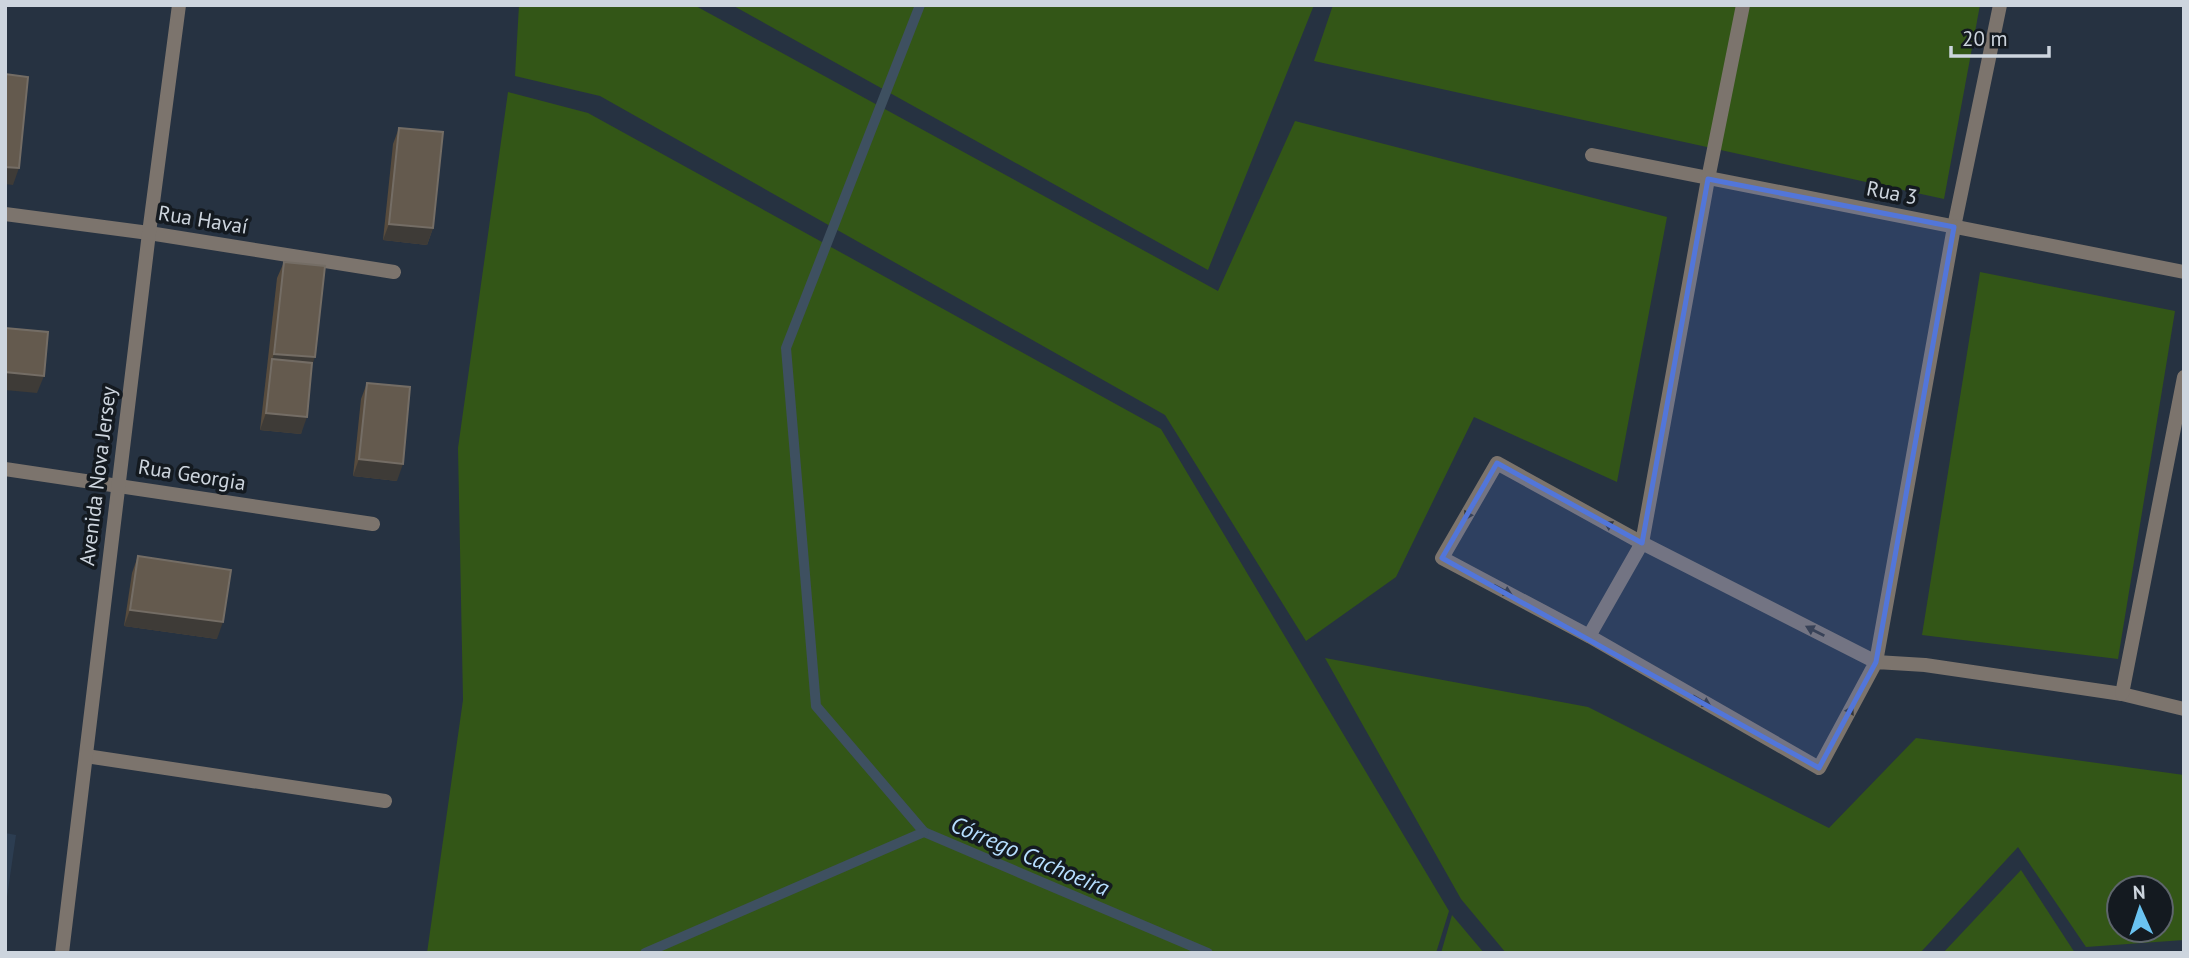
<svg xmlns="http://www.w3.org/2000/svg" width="2189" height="958" font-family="'PT Sans',sans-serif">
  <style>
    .built { fill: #2c3d51 }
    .green { fill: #335617; fill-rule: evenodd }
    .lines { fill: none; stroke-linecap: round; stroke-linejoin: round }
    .stream { stroke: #3e5060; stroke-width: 10 }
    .minor { stroke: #7c746d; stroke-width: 14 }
    .wall { fill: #574b3d }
    .shaded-wall { fill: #3e3b37 }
    .building { fill: #645a4e; stroke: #746d65; stroke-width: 2 }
    .oneway { fill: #333537 }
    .marked { fill: #5276da; fill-opacity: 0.2; stroke: #5276da; stroke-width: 5; stroke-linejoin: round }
    .labels { text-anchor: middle; stroke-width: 7; stroke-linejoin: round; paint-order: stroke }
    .street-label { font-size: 21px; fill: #cdd5de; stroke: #141a20 }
    .water-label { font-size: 23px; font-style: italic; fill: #b6deff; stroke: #141a20 }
  </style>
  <rect width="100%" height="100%" fill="#263241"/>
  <polygon class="built" points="5,833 16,835 5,911"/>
  <g class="green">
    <polygon points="519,5 694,5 1218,291 1295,121 1667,217 1617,482 1474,417 1396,577 1306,641 1165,415 600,96 515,76"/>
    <polygon points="732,5 1314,5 1208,270"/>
    <polygon points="1333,5 1980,5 1944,199 1314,61"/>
    <polygon points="508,92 588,113 1161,429 1449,911 1436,953 427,953 463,700 458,448"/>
    <polygon points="1980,272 2175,311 2118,659 1922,635"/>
    <path d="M 1325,658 L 1588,707 L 1829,828 L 1916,738 L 2184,775 L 2184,940 L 2086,947 L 2018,847 L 1920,953 L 1506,953 L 1461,899 ZM 2161,888 L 2161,930 L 2119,930 L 2119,888 Z"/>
    <polygon points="2021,870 2075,953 1943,953"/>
    <polygon points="1452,915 1484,953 1441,953"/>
  </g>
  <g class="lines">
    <g class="stream">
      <polyline points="920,5 786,348 816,706 924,832 1208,953"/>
      <polyline points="645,953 924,832"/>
    </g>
    <g class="minor">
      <polyline points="2000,5 1954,227 1876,662 1819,768 1589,636 1442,558 1497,463 1642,543 1876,662 1925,665 2122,694 2184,709"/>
      <polyline points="1592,155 2184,272"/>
      <polyline points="5,214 149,233 394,272"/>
      <polyline points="5,469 373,524"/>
      <polyline points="1589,636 1642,543 1708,179 1743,5"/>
      <polyline points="2122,694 2184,377"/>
      <polyline points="86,756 385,801"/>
      <polyline points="62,953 149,233 179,5"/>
    </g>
  </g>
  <g class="wall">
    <polygon points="399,128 433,228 427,245 383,240 393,144"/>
    <polygon points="284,262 312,366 301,434 260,430 277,278"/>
    <polygon points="367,383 397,481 353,476 361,399"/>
    <polygon points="138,556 217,639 124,626 132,573"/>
  </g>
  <g class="shaded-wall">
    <polygon points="5,167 19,168 13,185 5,184"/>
    <polygon points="389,224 433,228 427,245 383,240"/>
    <polygon points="274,354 315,357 309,374 272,360"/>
    <polygon points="5,372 44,376 37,393 5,390"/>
    <polygon points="266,413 307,417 301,434 260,430"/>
    <polygon points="359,459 403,464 397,481 353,476"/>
    <polygon points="130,610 223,622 217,639 124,626"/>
  </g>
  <g class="building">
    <polygon points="5,74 28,77 19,168 5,167"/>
    <polygon points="399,128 443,132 433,228 389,224"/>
    <polygon points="284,262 325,266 315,357 274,354"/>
    <polygon points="5,328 48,332 44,376 5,372"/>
    <polygon points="272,359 312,363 307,417 266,413"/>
    <polygon points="367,383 410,387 403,464 359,459"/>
    <polygon points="138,556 231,570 223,622 130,610"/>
  </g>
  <defs><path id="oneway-solid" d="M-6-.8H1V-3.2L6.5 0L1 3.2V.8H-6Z" transform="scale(1.75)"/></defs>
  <g class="oneway">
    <use href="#oneway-solid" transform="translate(1470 511) rotate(120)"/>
    <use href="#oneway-solid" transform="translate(1613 527) rotate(-151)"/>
    <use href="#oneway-solid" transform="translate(1503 590) rotate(28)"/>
    <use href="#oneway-solid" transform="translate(1815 631) rotate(-153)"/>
    <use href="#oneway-solid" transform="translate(1702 701) rotate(30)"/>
    <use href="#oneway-solid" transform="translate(1848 715) rotate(-62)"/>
  </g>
  <path class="marked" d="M 1708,179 L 1954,227 L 1876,662 L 1819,768 L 1442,558 L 1497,463 L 1642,543 Z"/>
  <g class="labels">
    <g class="street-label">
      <text transform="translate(1892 193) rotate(11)" y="7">Rua 3</text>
      <text transform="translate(203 220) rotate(9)" y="7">Rua Havaí</text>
      <text transform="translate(192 475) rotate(9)" y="7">Rua Georgia</text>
      <text transform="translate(98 476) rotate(-83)" y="7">Avenida Nova Jersey</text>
    </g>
    <g class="water-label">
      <text transform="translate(1030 856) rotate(23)" y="8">Córrego Cachoeira</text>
    </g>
  </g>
  <rect width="2189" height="958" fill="none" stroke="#cdd5de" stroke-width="14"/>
  <g transform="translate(2140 909) rotate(357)"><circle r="33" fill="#141a20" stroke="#5e656c" stroke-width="2"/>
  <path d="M0-5L12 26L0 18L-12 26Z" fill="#6ac3f1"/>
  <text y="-10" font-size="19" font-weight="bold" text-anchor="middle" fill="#cdd5de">N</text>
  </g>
  <path d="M1951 46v10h98v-10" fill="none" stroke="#cdd5de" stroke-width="3.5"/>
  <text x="1962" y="46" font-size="21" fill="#cdd5de" stroke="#141a20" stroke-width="5" paint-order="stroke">20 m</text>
</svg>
